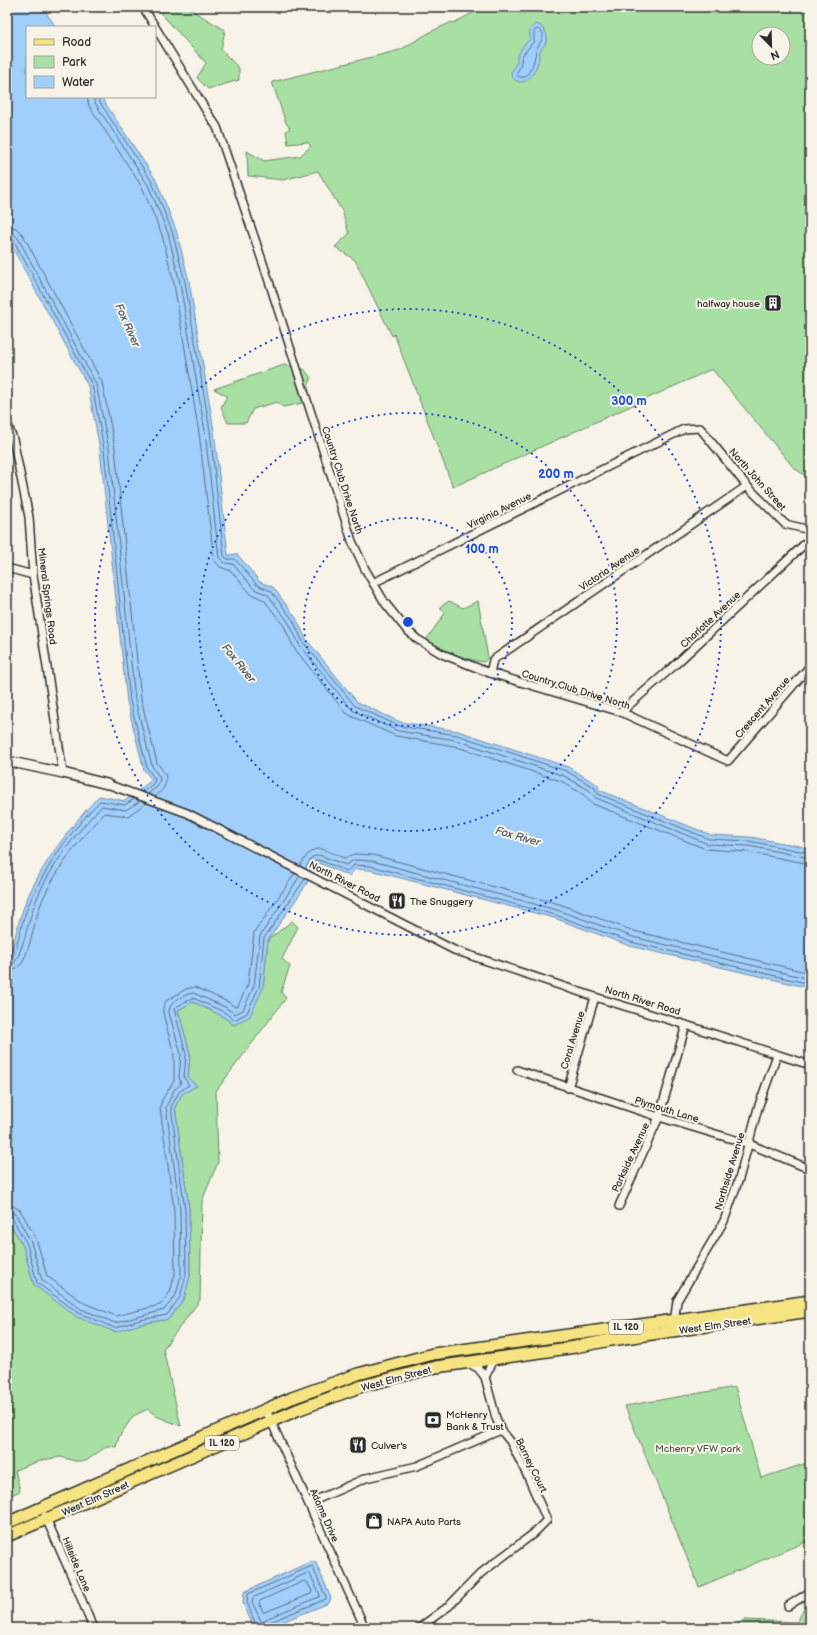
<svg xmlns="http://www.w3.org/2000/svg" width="817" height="1635" font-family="'Balsamiq Sans',sans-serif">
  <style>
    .green { fill: #a8e0a4; stroke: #6a8668; fill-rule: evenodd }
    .water { fill: #a0cffc; stroke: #718da8 }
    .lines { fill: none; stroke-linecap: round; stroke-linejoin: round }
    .shore { stroke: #5a6d7f; stroke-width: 1 }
    .minor-casing { stroke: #2b2b2b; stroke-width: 10 }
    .tertiary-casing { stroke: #2b2b2b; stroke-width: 12 }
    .primary-casing { stroke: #2b2b2b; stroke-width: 14 }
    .minor { stroke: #f7f3e8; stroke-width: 7 }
    .tertiary { stroke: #f7f3e8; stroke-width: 9 }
    .primary { stroke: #f6e381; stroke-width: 11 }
    .ring { fill: none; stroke: #1d4ed8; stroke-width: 2; stroke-dasharray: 2 4 }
    .labels { text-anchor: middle; stroke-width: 4; stroke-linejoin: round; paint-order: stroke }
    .shield { fill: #f7f3e8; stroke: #686764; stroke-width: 1 }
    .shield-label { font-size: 9px; font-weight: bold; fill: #2b2b2b }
    .poi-label { font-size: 10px; fill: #2b2b2b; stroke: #f7f3e8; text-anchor: start }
    .street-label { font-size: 10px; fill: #2b2b2b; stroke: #f7f3e8 }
    .park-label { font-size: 10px; fill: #4a5849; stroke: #f7f3e8 }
    .water-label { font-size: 11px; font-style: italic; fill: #48545f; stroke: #f7f3e8 }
    .centre { fill: #1d4ed8; stroke: #f7f3e8; stroke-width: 2 }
    .ring-label { font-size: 12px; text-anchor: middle; font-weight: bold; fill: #1d4ed8; stroke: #f7f3e8; stroke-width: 4; stroke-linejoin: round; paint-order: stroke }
  </style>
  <rect width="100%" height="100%" fill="#f7f3e8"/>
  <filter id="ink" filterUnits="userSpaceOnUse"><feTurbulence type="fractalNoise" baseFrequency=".025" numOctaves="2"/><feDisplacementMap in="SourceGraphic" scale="8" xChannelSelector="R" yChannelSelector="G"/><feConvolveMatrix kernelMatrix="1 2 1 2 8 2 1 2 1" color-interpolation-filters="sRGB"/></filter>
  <g filter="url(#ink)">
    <g class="green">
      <polygon points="155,7 189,7 191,10 225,30 221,50 239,68 239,80 208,89 197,78 206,63"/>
      <path d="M 483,7 L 810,7 L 810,479 L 794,468 L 712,369 L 453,487 L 394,334 L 392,336 L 355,260 L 335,247 L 349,234 L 342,211 L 318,171 L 283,180 L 248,176 L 247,151 L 264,161 L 300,156 L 311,146 L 307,142 L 288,144 L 286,131 L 290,128 L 286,123 L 272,82 L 400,50 L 432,31 L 452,22 L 454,23 ZM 759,34 L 783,34 L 783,58 L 759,58 Z"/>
      <polygon points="284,365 304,369 311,378 303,403 283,407 277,402 253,409 246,423 228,423 221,407 227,396 214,389"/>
      <path d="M 449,601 L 463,608 L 478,601 L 488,658 L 484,662 C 464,660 444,650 426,640 L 445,613 L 440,607 Z"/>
      <polygon points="292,921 298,927 282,959 290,966 281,992 286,998 216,1091 218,1162 202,1201 200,1300 163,1349 181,1426 156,1416 148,1409 133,1416 119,1437 116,1447 107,1446 86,1461 75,1461 61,1457 42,1460 15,1470 20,1491 7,1497 7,1218 23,1246 34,1285 141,1324 169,1319 190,1276 189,1209 175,1107 188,1078 190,1053 178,1010 193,1002 222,1016 234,1025 263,988 268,940"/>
      <polygon points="735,1387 761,1478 810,1462 810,1540 699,1587 625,1406"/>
      <polygon points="810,1603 810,1628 731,1628 744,1620 797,1622 806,1605"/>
    </g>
    <g class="water">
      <path d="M 7,7 L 42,7 L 56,27 L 27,27 L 27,97 L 101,97 L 156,180 L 176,230 L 189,281 L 214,431 L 228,555 L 237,554 L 260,582 L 273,587 L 296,618 L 306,639 L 357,702 L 400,722 L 458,731 L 568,767 L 598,785 L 599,790 L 711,835 L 750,837 L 800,846 L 810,850 L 810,988 L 630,946 L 554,918 L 370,870 L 355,869 L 349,876 L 319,863 L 302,891 L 268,940 L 263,988 L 250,1016 L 234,1025 L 222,1016 L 193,1002 L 178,1010 L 190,1053 L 188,1078 L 197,1086 L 182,1094 L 175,1107 L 189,1209 L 190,1276 L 184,1299 L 169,1319 L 141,1324 L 115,1332 L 77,1317 L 34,1285 L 23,1246 L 7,1218 L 7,959 L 11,952 C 16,934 21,911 29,894 C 47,857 71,826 99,796 L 125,801 L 152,780 L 144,770 L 127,702 L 100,449 L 88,386 L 7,238 Z"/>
      <path d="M 537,24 C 545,28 550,36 545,44 C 544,46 541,49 540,51 C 540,52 539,57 539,58 C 537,70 525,92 512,77 L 511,73 L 517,62 L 517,57 L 523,46 L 530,39 L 530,30 L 534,25 Z"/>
      <polygon points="312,1561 316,1563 331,1598 329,1603 267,1628 254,1628 243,1603 244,1592"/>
    </g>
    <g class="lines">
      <g class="shore">
        <path d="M 537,29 C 550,33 539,43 536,50 C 535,52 536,54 535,56 C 534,63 530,72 525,77 L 519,77 L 516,74 L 520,67 L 522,56 L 534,41 L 534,32 Z"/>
        <polyline points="87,97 89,106 142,187 162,235 174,284 199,433 214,560 220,567 231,571 251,594 264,600 284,626 294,648 345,712 351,716 396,736 454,746 561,781 584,795 588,800 593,804 706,849 748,852 810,864"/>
        <polyline points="93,97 95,103 148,185 168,233 180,283 205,432 219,558 225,563 233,564 254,589 268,595 289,623 299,644 352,710 398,731 456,740 564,776 589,790 596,798 708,844 749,846 810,858"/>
        <polyline points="98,97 99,101 152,182 172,231 185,282 210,431 224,556 227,559 235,559 257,585 271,591 293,620 303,642 355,706 399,726 457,735 566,771 594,787 598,794 709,839 749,841 810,853"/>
        <path d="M 7,226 L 16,228 L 23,235 L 102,382 L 115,448 L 141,699 L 157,763 C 169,777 170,784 155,797"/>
        <polyline points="7,232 13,233 18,238 96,384 109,449 135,700 152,766 160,778 158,786 148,794"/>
        <polyline points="7,237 11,237 14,241 92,385 104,449 130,701 147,768 155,779 154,783 143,792"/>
        <path d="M 300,866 C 315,840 321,849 344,858 L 354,854 L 373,855 L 559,904 L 634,931 L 810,973"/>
        <polyline points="305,869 312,857 319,855 346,865 354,860 372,861 557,910 633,937 810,979"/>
        <polyline points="309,871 315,861 319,860 347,871 354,865 371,866 555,915 631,942 810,984"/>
        <path d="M 7,960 L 11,959 L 14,954 C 20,935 24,912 33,895 C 50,861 73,828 100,801 L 125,805 L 134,799"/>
        <path d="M 7,965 L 14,963 L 18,957 C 26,938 29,917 37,898 C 51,866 77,831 102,806 L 126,810 L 140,801"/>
        <path d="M 7,971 L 16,969 L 22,963 C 32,944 34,921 42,901 C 55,871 81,837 104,813 L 128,816 L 146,803"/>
        <polyline points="7,1205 13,1206 20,1210 36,1238 47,1276 84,1303 116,1316 160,1305 170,1292 175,1274 174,1210 160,1107 162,1100 174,1081 174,1055 163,1013 163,1007 166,1001 186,989 195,987 228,1002 235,1007 238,1006 248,984 254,933 295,873"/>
        <path d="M 7,1211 L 12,1212 L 16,1215 L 31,1242 L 42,1280 L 81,1309 L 115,1323 L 164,1310 L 176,1295 L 181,1275 L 180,1210 L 166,1107 L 174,1090 L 181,1084 L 179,1077 L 181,1054 L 169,1013 C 168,1002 183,995 193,993 L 225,1007 L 235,1014 L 243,1010 L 254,986 L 260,936 L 300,876"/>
        <polyline points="7,1216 12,1218 27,1244 37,1283 79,1313 115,1328 140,1320 167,1315 180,1297 186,1275 185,1210 171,1107 179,1092 189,1085 184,1078 186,1054 174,1009 176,1007 193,998 224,1012 234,1020 247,1013 259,987 264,938 305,879"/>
        <polygon points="308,1573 310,1574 320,1595 319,1597 268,1618 263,1622 261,1621 252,1602 253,1598"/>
        <polygon points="305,1581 307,1582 312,1591 311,1594 265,1612 263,1612 259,1603 260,1601"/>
        <polyline points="257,1628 247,1602 248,1594 312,1566 326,1597 326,1599 270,1622 267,1628"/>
      </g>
      <defs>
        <g id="minor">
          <polyline points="143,7 207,112 217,127 266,272 352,541 365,569 385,603 406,629 417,639 442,654 490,673 621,712 728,761 810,666"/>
          <polyline points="7,423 13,439 29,517 33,575 63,773"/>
          <polyline points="7,568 33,575"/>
          <polyline points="373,583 684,429 700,428 747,486 785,524 810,530"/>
          <polyline points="490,673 493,660 747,486"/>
          <polyline points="621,712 676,664 810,539"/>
          <polyline points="107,784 187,813 454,950 595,997 686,1025 810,1065"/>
          <polyline points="517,1070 659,1117 749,1144 810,1169"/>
          <polyline points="568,1088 595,997"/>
          <polyline points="619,1206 659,1117 686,1025"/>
          <polyline points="674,1323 677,1301 724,1221 739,1179 758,1108 777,1055"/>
          <polyline points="485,1377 495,1358"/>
          <polyline points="266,1410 365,1628"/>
          <polyline points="309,1503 366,1478 417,1466 501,1430"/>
          <polyline points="45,1516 77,1588 93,1628"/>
          <polyline points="788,1606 810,1592"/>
          <polyline points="419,1628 449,1606 481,1573 533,1534 547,1520 528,1477 510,1441 501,1430 496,1418 485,1377 478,1368 468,1363"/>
        </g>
        <polyline id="tertiary" points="7,761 63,773 107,784"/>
        <g id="primary">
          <polyline points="7,1523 292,1398 358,1374 433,1354 810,1301"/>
          <polyline points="7,1536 297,1410 362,1386 436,1367 575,1347 611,1340 810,1311"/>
        </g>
      </defs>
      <use href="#minor" class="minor-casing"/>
      <use href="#tertiary" class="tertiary-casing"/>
      <use href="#primary" class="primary-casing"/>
      <use href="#minor" class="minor"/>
      <use href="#tertiary" class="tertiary"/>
      <use href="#primary" class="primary"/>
    </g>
  </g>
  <g class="ring">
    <circle cx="408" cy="622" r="104"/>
    <circle cx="408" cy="622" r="209"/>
    <circle cx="408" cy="622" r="313"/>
  </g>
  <defs>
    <symbol id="building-square" viewBox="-11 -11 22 22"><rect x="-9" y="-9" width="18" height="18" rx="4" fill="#2b2b2b" stroke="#f7f3e8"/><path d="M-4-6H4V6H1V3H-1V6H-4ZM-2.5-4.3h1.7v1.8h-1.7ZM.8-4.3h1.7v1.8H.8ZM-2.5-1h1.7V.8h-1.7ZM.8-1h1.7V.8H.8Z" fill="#fff"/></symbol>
    <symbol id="restaurant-square" viewBox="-11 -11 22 22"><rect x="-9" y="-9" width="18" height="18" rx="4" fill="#2b2b2b" stroke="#f7f3e8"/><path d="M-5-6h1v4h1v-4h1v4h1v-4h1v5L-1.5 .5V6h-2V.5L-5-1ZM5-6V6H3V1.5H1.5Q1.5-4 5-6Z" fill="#fff"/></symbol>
    <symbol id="bank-square" viewBox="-11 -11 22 22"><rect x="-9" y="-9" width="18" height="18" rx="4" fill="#2b2b2b" stroke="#f7f3e8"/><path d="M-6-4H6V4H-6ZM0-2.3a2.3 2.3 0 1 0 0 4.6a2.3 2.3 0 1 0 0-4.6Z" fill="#fff"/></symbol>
    <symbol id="shop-square" viewBox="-11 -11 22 22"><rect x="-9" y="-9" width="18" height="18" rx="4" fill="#2b2b2b" stroke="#f7f3e8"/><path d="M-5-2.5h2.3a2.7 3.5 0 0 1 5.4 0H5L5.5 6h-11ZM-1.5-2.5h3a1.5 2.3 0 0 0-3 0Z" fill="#fff"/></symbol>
  </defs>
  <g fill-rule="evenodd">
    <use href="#building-square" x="763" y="293" width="20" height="20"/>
    <use href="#restaurant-square" x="387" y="891" width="20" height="20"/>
    <use href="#bank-square" x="423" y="1410" width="20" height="20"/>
    <use href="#restaurant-square" x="348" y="1435" width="20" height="20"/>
    <use href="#shop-square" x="364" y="1511" width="20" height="20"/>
  </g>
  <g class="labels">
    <g class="shield">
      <rect x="609" y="1320" width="34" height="14" rx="3"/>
      <rect x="205" y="1436" width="34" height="14" rx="3"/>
    </g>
    <g class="shield-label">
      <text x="626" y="1330">IL 120</text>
      <text x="222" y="1446">IL 120</text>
    </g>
    <g class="poi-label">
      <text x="760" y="307" text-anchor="end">halfway house</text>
      <text x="410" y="905">The Snuggery</text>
      <text x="446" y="1418">McHenry<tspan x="446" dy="12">Bank &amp; Trust</tspan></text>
      <text x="371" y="1449">Culver's</text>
      <text x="387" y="1525">NAPA Auto Parts</text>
    </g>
    <g class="street-label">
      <text transform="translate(758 479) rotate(48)" y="4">North John Street</text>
      <text transform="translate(343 480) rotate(72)" y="4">Country Club Drive North</text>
      <text transform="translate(499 510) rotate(-26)" y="4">Virginia Avenue</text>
      <text transform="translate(609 568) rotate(-34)" y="4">Victoria Avenue</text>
      <text transform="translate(48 596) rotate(83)" y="4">Mineral Springs Road</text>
      <text transform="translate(710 619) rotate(-43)" y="4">Charlotte Avenue</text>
      <text transform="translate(576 689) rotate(17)" y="4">Country Club Drive North</text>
      <text transform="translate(762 707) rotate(-49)" y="4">Crescent Avenue</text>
      <text transform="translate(345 881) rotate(27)" y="4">North River Road</text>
      <text transform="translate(643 1000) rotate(17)" y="4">North River Road</text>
      <text transform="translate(572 1040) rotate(-73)" y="4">Coral Avenue</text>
      <text transform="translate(667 1109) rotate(17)" y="4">Plymouth Lane</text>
      <text transform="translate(630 1157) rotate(-65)" y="4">Parkside Avenue</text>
      <text transform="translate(729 1171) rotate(-73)" y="4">Northside Avenue</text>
      <text transform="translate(715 1325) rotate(-8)" y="4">West Elm Street</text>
      <text transform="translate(396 1378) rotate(-15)" y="4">West Elm Street</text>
      <text transform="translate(532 1465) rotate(64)" y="4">Barney Court</text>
      <text transform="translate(95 1498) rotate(-24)" y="4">West Elm Street</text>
      <text transform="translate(325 1515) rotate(66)" y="4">Adams Drive</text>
      <text transform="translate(77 1564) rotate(67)" y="4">Hillside Lane</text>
    </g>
    <g class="park-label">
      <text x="698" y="1452">Mchenry VFW park</text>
    </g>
    <g class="water-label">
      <text transform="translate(128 325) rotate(66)" y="4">Fox River</text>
      <text transform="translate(239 663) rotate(51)" y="4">Fox River</text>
      <text transform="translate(518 836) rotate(16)" y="4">Fox River</text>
    </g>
  </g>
  <circle cx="408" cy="622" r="6" class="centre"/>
  <g class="ring-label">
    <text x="629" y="405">300 m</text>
    <text x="556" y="478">200 m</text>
    <text x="482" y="553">100 m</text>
  </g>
  <rect width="817" height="1635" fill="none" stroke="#f7f3e8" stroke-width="24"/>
  <rect x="12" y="12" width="793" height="1611" fill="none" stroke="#2b2b2b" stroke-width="1.5" filter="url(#ink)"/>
  <rect x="26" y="26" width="130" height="72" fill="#f7f3e8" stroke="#a5a39c"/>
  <rect x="34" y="39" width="20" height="6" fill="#f6e381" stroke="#a5a39c"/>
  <text x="62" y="46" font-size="12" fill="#2b2b2b">Road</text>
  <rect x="34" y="56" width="20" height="12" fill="#a8e0a4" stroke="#a5a39c"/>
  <text x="62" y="66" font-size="12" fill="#2b2b2b">Park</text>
  <rect x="34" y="76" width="20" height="12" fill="#a0cffc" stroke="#a5a39c"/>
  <text x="62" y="86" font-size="12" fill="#2b2b2b">Water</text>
  <g transform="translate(771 46) rotate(157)"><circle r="19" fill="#f7f3e8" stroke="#a5a39c"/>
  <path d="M0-3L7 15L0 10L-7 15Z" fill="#2b2b2b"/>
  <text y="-6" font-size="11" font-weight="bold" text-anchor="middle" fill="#2b2b2b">N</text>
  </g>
</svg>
